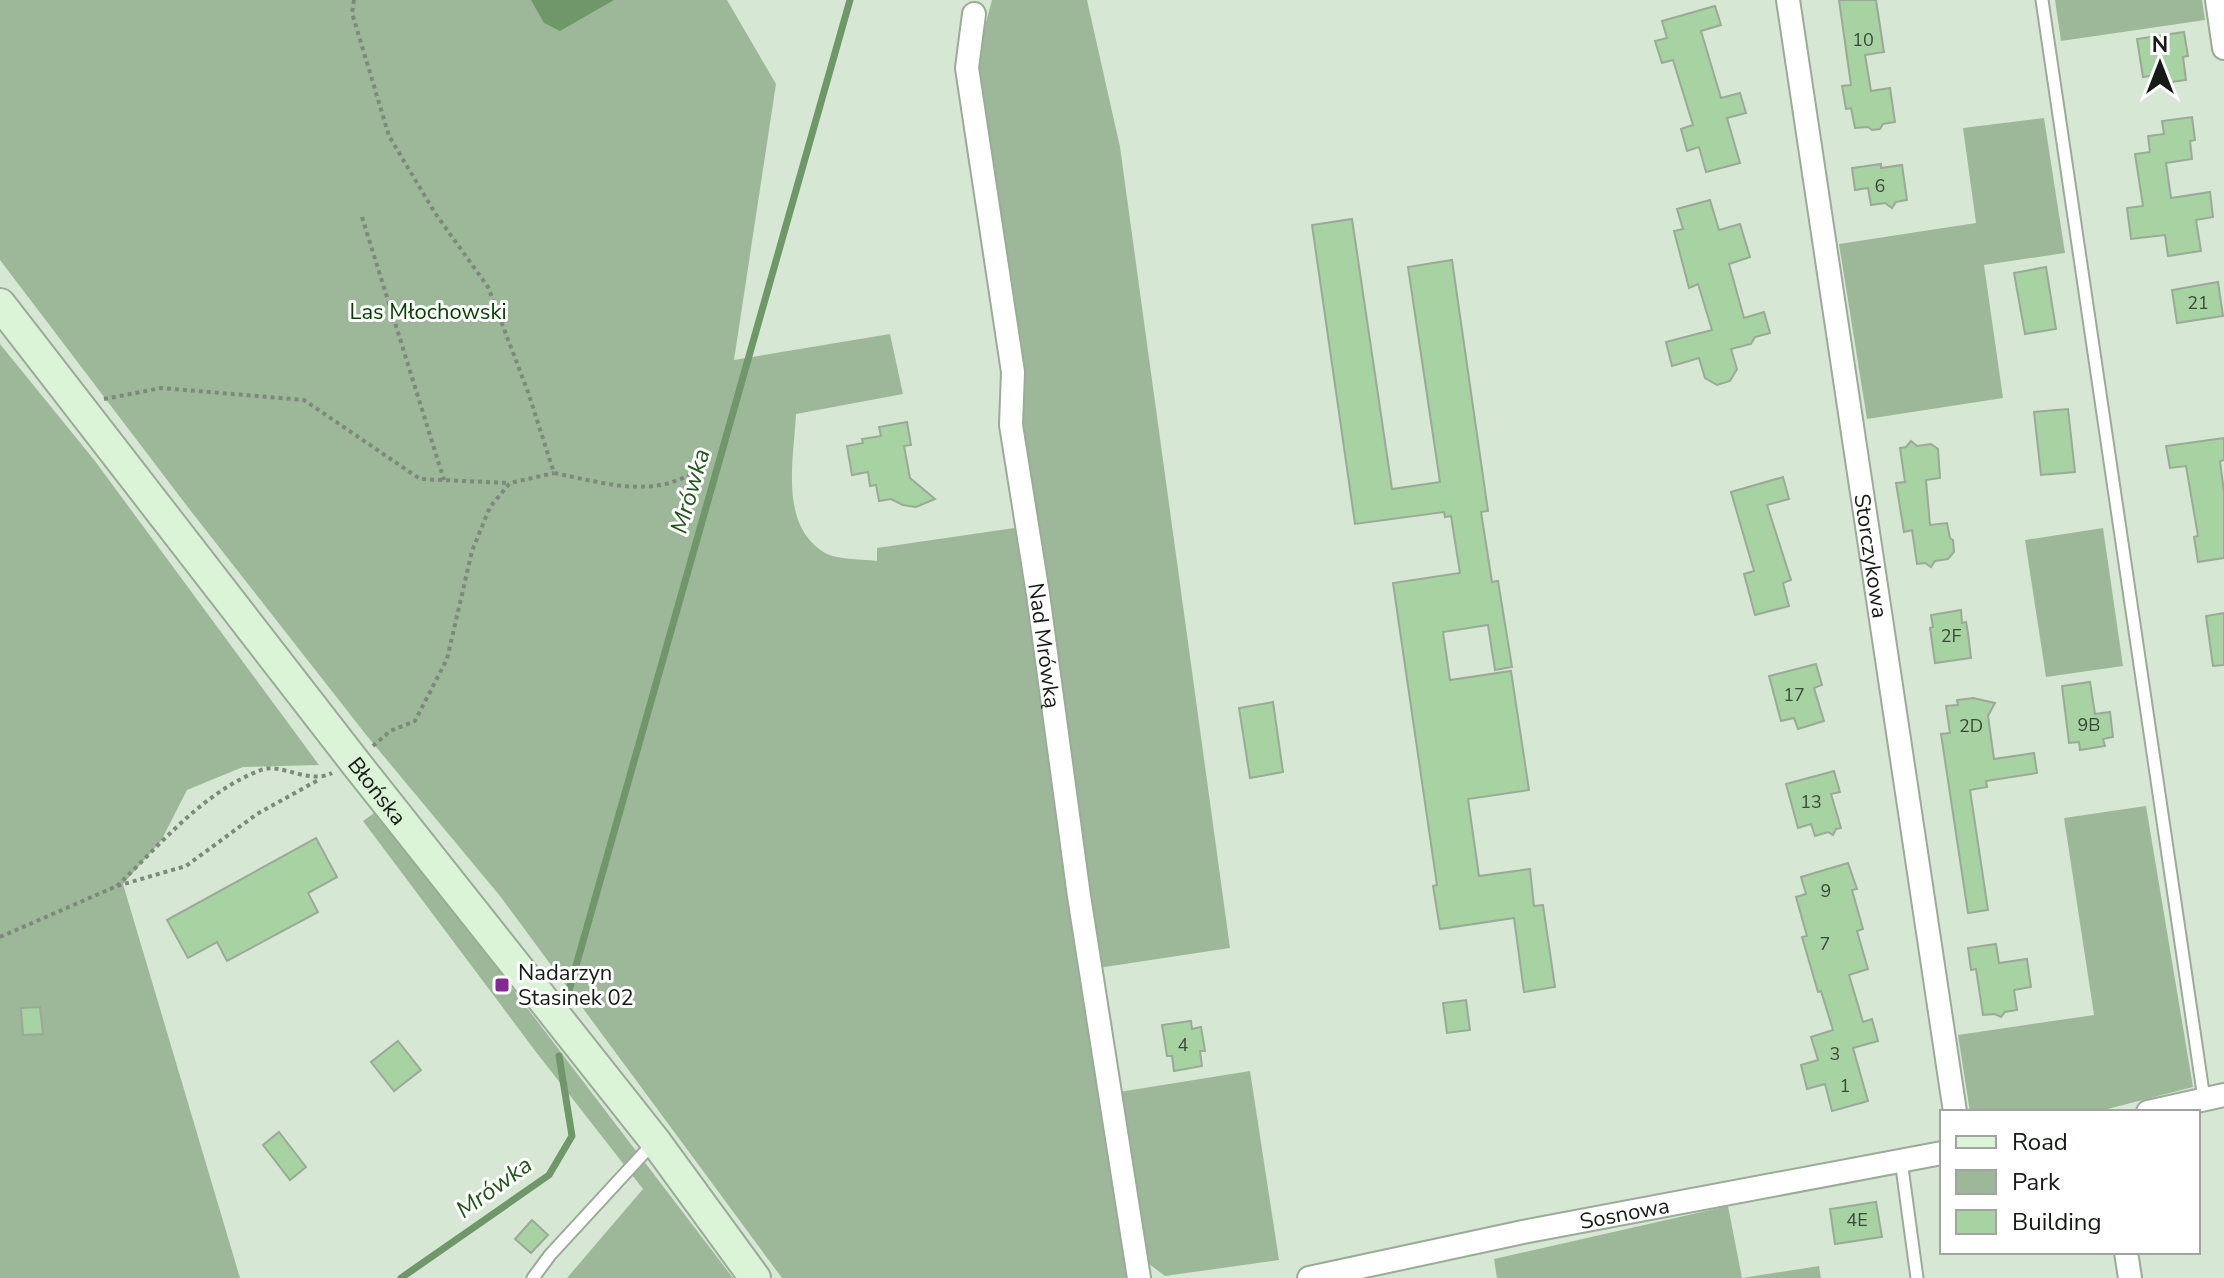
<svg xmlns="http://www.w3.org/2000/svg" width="2224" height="1278" font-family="'Nunito Sans',sans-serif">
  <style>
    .green { fill: #9db898 }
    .water { fill: #6f9769 }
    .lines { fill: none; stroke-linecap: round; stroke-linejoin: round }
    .stream { stroke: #6f9769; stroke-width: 7 }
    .building { fill: #a7d2a1; stroke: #9aaa97; stroke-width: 2 }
    .service-casing { stroke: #9aab97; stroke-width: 15 }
    .minor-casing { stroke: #9aab97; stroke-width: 26 }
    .secondary-casing { stroke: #9aab97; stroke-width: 34 }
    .path { stroke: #7d897b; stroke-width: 4; stroke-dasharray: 4 4; stroke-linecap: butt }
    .service { stroke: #fff; stroke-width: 11 }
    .minor { stroke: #fff; stroke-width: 22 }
    .secondary { stroke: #dbf4d8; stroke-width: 30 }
    .poi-dot { fill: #842894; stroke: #fff; stroke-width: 3 }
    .labels { text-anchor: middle; stroke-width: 6; stroke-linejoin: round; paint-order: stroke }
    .number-label { font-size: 18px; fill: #3a4a38 }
    .park-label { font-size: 22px; fill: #033f00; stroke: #fff }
    .street-label { font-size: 22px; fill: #161c15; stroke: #fff }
    .poi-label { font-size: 22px; fill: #161c15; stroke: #fff; text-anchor: start }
    .water-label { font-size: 24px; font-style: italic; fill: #205618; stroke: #fff }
  </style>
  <rect width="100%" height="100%" fill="#d6e8d3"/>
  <g class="green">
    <path d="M 0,0 L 727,0 L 776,84 L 734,360 L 890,334 L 903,394 L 796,414 C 794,459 778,527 827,554 C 840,560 863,559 877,561 L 877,548 L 1022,527 L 1131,1278 L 782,1278 L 500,896 L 367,736 L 190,510 L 0,260 Z"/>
    <polygon points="992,0 1087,0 1120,147 1230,948 1098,968 1032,526 1015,310 974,67"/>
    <polygon points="2055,0 2202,0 2205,20 2061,41"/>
    <polygon points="2044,118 2065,253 1984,265 2003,398 1867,419 1839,244 1976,223 1963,128"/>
    <polygon points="0,344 95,461 319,765 243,767 187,790 161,841 123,884 240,1278 0,1278"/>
    <polygon points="2103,528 2123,666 2046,677 2025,540"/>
    <polygon points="2146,806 2193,1087 2096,1112 1970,1112 1958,1035 2094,1015 2064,818"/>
    <polygon points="377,811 733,1278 567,1278 643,1189 536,1052 363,821"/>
    <polygon points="1250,1071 1279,1260 1165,1276 1145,1261 1119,1092"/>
    <polygon points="1728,1206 1742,1278 1819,1266 1821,1278 1497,1278 1494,1259"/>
  </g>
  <polygon class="water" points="531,0 614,0 560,31 544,23"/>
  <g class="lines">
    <g class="stream">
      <polyline points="568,994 850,0"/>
      <polyline points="401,1278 549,1175 572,1136 559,1056"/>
    </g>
  </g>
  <g class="building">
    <polygon points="1839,0 1876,0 1884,52 1865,55 1871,91 1890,88 1895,122 1883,124 1880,129 1872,130 1868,127 1855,128 1851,108 1846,109 1842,86 1851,85"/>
    <polygon points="1715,6 1721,25 1701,31 1721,98 1740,93 1746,113 1727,118 1740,163 1706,172 1699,147 1687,151 1681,129 1693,125 1673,60 1662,63 1655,41 1667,38 1662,21"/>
    <polygon points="2184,32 2188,56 2183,57 2186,80 2158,84 2157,75 2143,77 2137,39"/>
    <polygon points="2192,117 2195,140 2190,141 2192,159 2166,163 2171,198 2210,192 2213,217 2196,220 2201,251 2168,256 2165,235 2131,239 2127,208 2143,206 2135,154 2150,152 2148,136 2164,134 2162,121"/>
    <polygon points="1881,164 1881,168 1902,165 1907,200 1896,202 1892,208 1885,203 1871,205 1868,188 1855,190 1852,168"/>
    <polygon points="1710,200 1719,230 1740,224 1750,257 1729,264 1744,318 1764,312 1770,333 1755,337 1751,344 1731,349 1737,369 1730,381 1717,385 1705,378 1699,358 1672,366 1666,342 1712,330 1698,284 1689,288 1674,231 1683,229 1677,209"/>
    <polygon points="1352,219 1392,489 1440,482 1408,267 1452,260 1488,511 1481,512 1492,582 1498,581 1512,667 1495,670 1488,625 1443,632 1450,680 1511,671 1529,790 1468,799 1479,876 1530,869 1534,906 1543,905 1555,987 1524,992 1514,918 1440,929 1433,886 1437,885 1393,583 1460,573 1451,516 1445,517 1444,512 1355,524 1312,225"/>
    <polygon points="2046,267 2056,329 2025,334 2014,273"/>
    <polygon points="2218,282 2223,316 2177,323 2172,290"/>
    <polygon points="2068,409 2075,472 2041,475 2034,412"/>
    <polygon points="907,422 911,445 904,446 910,478 935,499 916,507 903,505 891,499 879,501 876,485 870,486 868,472 852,475 847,446 863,443 862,439 881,436 879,427"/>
    <polygon points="2224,438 2224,460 2220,461 2224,492 2224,558 2198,562 2194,537 2198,536 2186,466 2170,468 2166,446"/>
    <polygon points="1911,441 1917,446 1931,444 1938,449 1940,478 1926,480 1930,525 1947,523 1950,538 1953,540 1954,552 1948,559 1935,561 1931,567 1925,563 1917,564 1912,530 1904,532 1896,483 1905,482 1900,448 1906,447"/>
    <polygon points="1783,477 1789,499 1767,505 1791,580 1783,583 1789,606 1755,615 1744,574 1754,571 1731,492"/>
    <polygon points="1961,610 1962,623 1966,622 1968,633 1971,658 1935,663 1930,628 1933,627 1931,615"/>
    <polygon points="2224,613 2224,665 2213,666 2206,616"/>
    <polygon points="1816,664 1822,685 1814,688 1824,721 1798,729 1794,718 1781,721 1769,676"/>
    <polygon points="2090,682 2095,714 2110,712 2113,737 2103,739 2105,746 2080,750 2079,742 2069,743 2062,686"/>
    <polygon points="1973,698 1995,703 1988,716 1994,759 2034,753 2037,773 1986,781 1987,787 1970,790 1988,910 1968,913 1941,734 1950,733 1946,706 1958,705 1957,700"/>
    <polygon points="1273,702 1283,772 1250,778 1239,708"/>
    <polygon points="1834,771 1840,792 1831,794 1841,828 1836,829 1833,835 1828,832 1815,836 1811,824 1798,828 1786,784"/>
    <polygon points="316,838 337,877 308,893 318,912 227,961 217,942 188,958 167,920"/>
    <polygon points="1848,863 1857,889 1852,890 1863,929 1857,931 1868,969 1849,975 1863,1022 1872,1019 1878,1041 1853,1048 1868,1101 1832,1111 1825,1084 1807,1089 1801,1065 1818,1060 1811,1037 1833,1030 1821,991 1818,992 1802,937 1807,936 1796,897 1806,894 1801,877"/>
    <polygon points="1996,944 1999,963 2027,959 2031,987 2014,990 2017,1010 2005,1012 2001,1017 1995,1014 1983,1015 1976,969 1971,970 1968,948"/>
    <polygon points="1466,1000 1470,1030 1447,1033 1443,1003"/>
    <polygon points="40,1007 43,1034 23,1035 21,1008"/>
    <polygon points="1191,1021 1192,1029 1201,1027 1205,1051 1200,1051 1202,1066 1174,1071 1172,1056 1167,1056 1162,1025"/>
    <polygon points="398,1041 421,1070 394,1091 371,1062"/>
    <polygon points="279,1132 306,1167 290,1180 263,1145"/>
    <polygon points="1876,1202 1882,1237 1835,1244 1830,1209"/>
    <polygon points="532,1220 548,1235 531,1253 515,1239"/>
  </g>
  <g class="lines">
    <defs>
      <g id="service">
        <polyline points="2042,0 2204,1099"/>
        <polyline points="1901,1160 1917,1278"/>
        <polyline points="533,1278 550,1255 655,1141"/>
      </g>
      <g id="minor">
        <path id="s1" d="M 1788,0 L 1955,1112"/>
        <polyline points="2217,0 2224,48"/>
        <path id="s2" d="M 974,14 L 967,68 L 1013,372 L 1011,425 L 1038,594 L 1079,896 L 1139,1278"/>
        <polyline points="2148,1112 2224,1095"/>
        <polyline points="2126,1252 2130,1278"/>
        <path id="s3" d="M 1309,1278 L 1523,1232 L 1942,1153"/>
      </g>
      <g id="secondary">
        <path id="s4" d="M 0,304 L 354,761 L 655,1141 L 755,1278"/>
      </g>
    </defs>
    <use href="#service" class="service-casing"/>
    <use href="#minor" class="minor-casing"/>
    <use href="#secondary" class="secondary-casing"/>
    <g class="path">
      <path d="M 354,0 L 352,13 L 389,136 L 435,213 L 488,287 L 528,392 L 554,473 C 590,480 625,491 661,485 C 678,482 692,472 710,470"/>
      <polyline points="362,217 444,480"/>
      <polyline points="104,399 161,388 304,400 420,479 509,483"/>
      <polyline points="373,746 390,731 415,721 447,659 472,551 490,507 510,483 554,473"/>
      <path d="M 117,886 C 161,844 203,792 261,770 C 281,762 308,785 332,773"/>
      <polyline points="0,937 117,886 186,866 257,814 320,779"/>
    </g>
    <use href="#service" class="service"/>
    <use href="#minor" class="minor"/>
    <use href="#secondary" class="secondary"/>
  </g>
  <rect class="poi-dot" x="494" y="977" width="16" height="16" rx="4"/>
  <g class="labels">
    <g class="number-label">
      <text x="1863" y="46">10</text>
      <text x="1880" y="192">6</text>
      <text x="2198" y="309">21</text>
      <text x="1951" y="642">2F</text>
      <text x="1794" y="701">17</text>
      <text x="2089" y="731">9B</text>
      <text x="1971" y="732">2D</text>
      <text x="1811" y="808">13</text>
      <text x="1826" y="897">9</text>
      <text x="1825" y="950">7</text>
      <text x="1183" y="1051">4</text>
      <text x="1835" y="1060">3</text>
      <text x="1845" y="1092">1</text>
      <text x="1857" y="1226">4E</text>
    </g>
    <g class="park-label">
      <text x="428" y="319">Las Młochowski</text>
    </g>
    <g class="street-label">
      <text dy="8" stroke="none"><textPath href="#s1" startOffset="562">Storczykowa</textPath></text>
      <text dy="8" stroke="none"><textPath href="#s2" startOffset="638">Nad Mrówką</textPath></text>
      <text dy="8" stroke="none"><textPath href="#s4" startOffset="616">Błońska</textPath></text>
      <text dy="8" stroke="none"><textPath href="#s3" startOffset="322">Sosnowa</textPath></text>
    </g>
    <g class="poi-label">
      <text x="518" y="980">Nadarzyn<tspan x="518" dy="25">Stasinek 02</tspan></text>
    </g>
    <g class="water-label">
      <text transform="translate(690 491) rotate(-74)" y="8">Mrówka</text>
      <text transform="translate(494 1187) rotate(-36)" y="8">Mrówka</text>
    </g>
  </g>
  <rect x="1940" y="1110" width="260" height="144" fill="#ffffff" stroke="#a2a4a1" stroke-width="2"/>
  <rect x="1956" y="1136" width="40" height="12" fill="#dbf4d8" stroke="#a2a4a1" stroke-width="2"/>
  <text x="2012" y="1150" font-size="24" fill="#161c15">Road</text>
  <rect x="1956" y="1170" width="40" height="24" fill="#9db898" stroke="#a2a4a1" stroke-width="2"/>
  <text x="2012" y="1190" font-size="24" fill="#161c15">Park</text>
  <rect x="1956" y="1210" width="40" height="24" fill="#a7d2a1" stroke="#a2a4a1" stroke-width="2"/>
  <text x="2012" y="1230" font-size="24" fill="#161c15">Building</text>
  <g transform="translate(2160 64)" stroke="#ffffff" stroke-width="6" paint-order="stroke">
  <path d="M0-6L14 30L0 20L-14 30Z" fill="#161c15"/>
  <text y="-12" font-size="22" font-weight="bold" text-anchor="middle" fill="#161c15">N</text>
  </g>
</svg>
